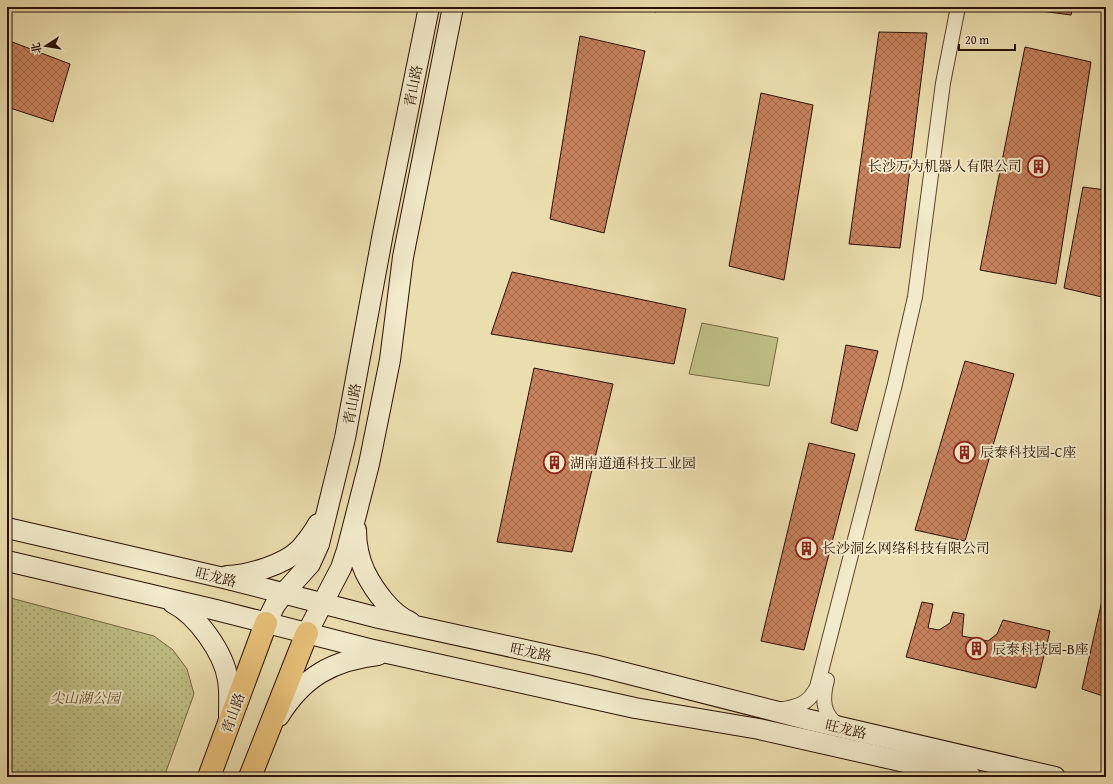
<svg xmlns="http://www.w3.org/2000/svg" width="1113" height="784" font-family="'Gentium Book Plus','Noto Serif SC',serif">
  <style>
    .grass { fill: #bfbf85; stroke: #746844 }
    .park { fill: url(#park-dots); stroke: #746844 }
    .building { fill: url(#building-cross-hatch); stroke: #2a1104 }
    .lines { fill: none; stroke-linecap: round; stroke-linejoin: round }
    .street-casing { stroke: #5a442e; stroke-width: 16 }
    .secondary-casing { stroke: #2a1104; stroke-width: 22 }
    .primary-casing { stroke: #2a1104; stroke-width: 24 }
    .street { stroke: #f2eaca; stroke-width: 14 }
    .secondary { stroke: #f2eaca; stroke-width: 20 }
    .primary { stroke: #e6bf77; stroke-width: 22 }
    .labels { text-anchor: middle; stroke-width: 4; stroke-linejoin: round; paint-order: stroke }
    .street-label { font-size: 14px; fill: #2a1104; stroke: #f2eaca }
    .poi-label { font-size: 14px; fill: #2a1104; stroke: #f2eaca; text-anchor: start }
    .park-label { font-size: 14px; font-style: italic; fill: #5e4e31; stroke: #f2eaca }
  </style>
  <defs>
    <pattern id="park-dots" width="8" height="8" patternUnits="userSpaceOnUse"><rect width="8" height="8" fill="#bfbf85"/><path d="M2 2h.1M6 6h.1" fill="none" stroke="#a4a371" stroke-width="1.8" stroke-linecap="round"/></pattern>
    <pattern id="building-cross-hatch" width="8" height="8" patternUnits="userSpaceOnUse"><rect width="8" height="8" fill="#c7825d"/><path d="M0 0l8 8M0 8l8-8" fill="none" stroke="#a2694b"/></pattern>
  </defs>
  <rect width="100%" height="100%" fill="#ebdeae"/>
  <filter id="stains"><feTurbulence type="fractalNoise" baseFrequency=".005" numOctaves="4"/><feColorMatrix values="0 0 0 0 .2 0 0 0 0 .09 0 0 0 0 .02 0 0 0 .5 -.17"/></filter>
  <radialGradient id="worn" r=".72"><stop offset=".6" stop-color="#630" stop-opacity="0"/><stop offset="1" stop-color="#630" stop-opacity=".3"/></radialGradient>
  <polygon class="grass" points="702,323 778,338 769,386 689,374"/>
  <polygon class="park" points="7,597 154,636 173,650 187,669 194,694 164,777 7,777"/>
  <g class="building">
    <polygon points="637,7 657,7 656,12"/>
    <polygon points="1011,7 1073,7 1071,15"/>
    <polygon points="879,32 927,33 900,248 849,244"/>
    <polygon points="580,36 645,51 604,233 550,219"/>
    <polygon points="7,40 70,64 53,122 7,107"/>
    <polygon points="1025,47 1091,62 1056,284 980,270"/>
    <polygon points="761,93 813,105 784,280 729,266"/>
    <polygon points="1083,187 1106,190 1106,298 1064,288"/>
    <polygon points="512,272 686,309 674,364 491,334"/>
    <polygon points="846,345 878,351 857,431 831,423"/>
    <polygon points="965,361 1014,374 965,541 915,530"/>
    <polygon points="534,368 613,384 572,552 497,542"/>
    <polygon points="809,443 855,454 804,650 761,641"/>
    <polygon points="1106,583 1106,697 1082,689"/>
    <polygon points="922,602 933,604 928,628 939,630 950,623 953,612 964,614 962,636 988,641 997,634 1003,620 1050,631 1036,688 906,657"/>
  </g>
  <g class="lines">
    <defs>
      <g id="street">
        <path d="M 827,680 C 822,698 822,716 840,726"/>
        <path d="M 778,710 C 797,707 808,705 817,687 L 895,384 L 915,297 L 943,83 L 958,7"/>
      </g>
      <g id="secondary">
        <polyline points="7,528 228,579 379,618 594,665 810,720 1055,777"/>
        <path d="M 356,530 C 356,544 359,559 365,572 C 374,590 391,614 410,622"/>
        <polyline points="7,561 216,610 369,649 635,708 759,729 971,777"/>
        <path d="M 227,576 C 249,575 284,565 300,549 C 307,541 313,533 318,524"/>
        <path d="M 173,603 C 197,615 224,653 228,680 C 230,692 229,704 229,717"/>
        <polyline points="266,623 275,605 283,594 310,564 319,544 345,438 383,233 429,7"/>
        <polyline points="307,633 341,568 347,550 369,464 390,360 403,257 453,7"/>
        <path d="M 279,716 C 303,677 333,660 378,655"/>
      </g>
      <g id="primary">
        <polyline points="209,777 266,623"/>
        <polyline points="250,777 307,633"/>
      </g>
    </defs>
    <use href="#street" class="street-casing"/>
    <use href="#secondary" class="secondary-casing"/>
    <use href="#primary" class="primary-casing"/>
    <use href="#street" class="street"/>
    <use href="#secondary" class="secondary"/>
    <use href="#primary" class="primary"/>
  </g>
  <defs>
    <symbol id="building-ring" viewBox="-11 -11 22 22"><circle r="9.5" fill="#f2eaca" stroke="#8f2418" stroke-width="1.5"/><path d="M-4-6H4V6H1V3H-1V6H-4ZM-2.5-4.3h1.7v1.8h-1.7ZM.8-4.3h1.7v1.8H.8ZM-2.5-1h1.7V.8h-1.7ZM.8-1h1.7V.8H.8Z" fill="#8f2418"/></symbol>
  </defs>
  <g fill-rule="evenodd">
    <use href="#building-ring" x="1026" y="154" width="25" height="25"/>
    <use href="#building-ring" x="952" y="440" width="25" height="25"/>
    <use href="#building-ring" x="542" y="450" width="25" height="25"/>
    <use href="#building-ring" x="794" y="536" width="25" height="25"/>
    <use href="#building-ring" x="964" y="636" width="25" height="25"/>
  </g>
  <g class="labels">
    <g class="street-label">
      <text transform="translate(413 86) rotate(-79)" y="5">青山路</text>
      <text transform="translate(352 404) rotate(-80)" y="5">青山路</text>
      <text transform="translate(216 577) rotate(14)" y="5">旺龙路</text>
      <text transform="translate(531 652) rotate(12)" y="5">旺龙路</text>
      <text transform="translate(233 713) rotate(-70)" y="5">青山路</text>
      <text transform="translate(846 729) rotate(13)" y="5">旺龙路</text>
    </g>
    <g class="poi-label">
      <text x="1022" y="171" text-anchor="end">长沙万为机器人有限公司</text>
      <text x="980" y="457">辰泰科技园-C座</text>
      <text x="570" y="468">湖南道通科技工业园</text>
      <text x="822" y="553">长沙洞幺网络科技有限公司</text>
      <text x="992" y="654">辰泰科技园-B座</text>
    </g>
    <g class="park-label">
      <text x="85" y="703">尖山湖公园</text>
    </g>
  </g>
  <rect width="1113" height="784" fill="none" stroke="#ebdeae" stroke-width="24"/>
  <rect x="8" y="8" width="1097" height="768" fill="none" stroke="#2a1104" stroke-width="2"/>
  <rect x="12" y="12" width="1089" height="760" fill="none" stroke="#2a1104"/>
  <g transform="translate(46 46) rotate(258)" stroke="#f2eaca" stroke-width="3" paint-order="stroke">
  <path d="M0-3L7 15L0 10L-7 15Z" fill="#2a1104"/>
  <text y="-6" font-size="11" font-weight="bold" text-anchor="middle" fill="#2a1104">北</text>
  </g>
  <path d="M959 44v6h56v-6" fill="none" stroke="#2a1104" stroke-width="2"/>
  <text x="965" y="44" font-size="12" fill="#2a1104" stroke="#f2eaca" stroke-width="3" paint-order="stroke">20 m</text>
  <rect width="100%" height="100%" filter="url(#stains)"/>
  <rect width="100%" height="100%" fill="url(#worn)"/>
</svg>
